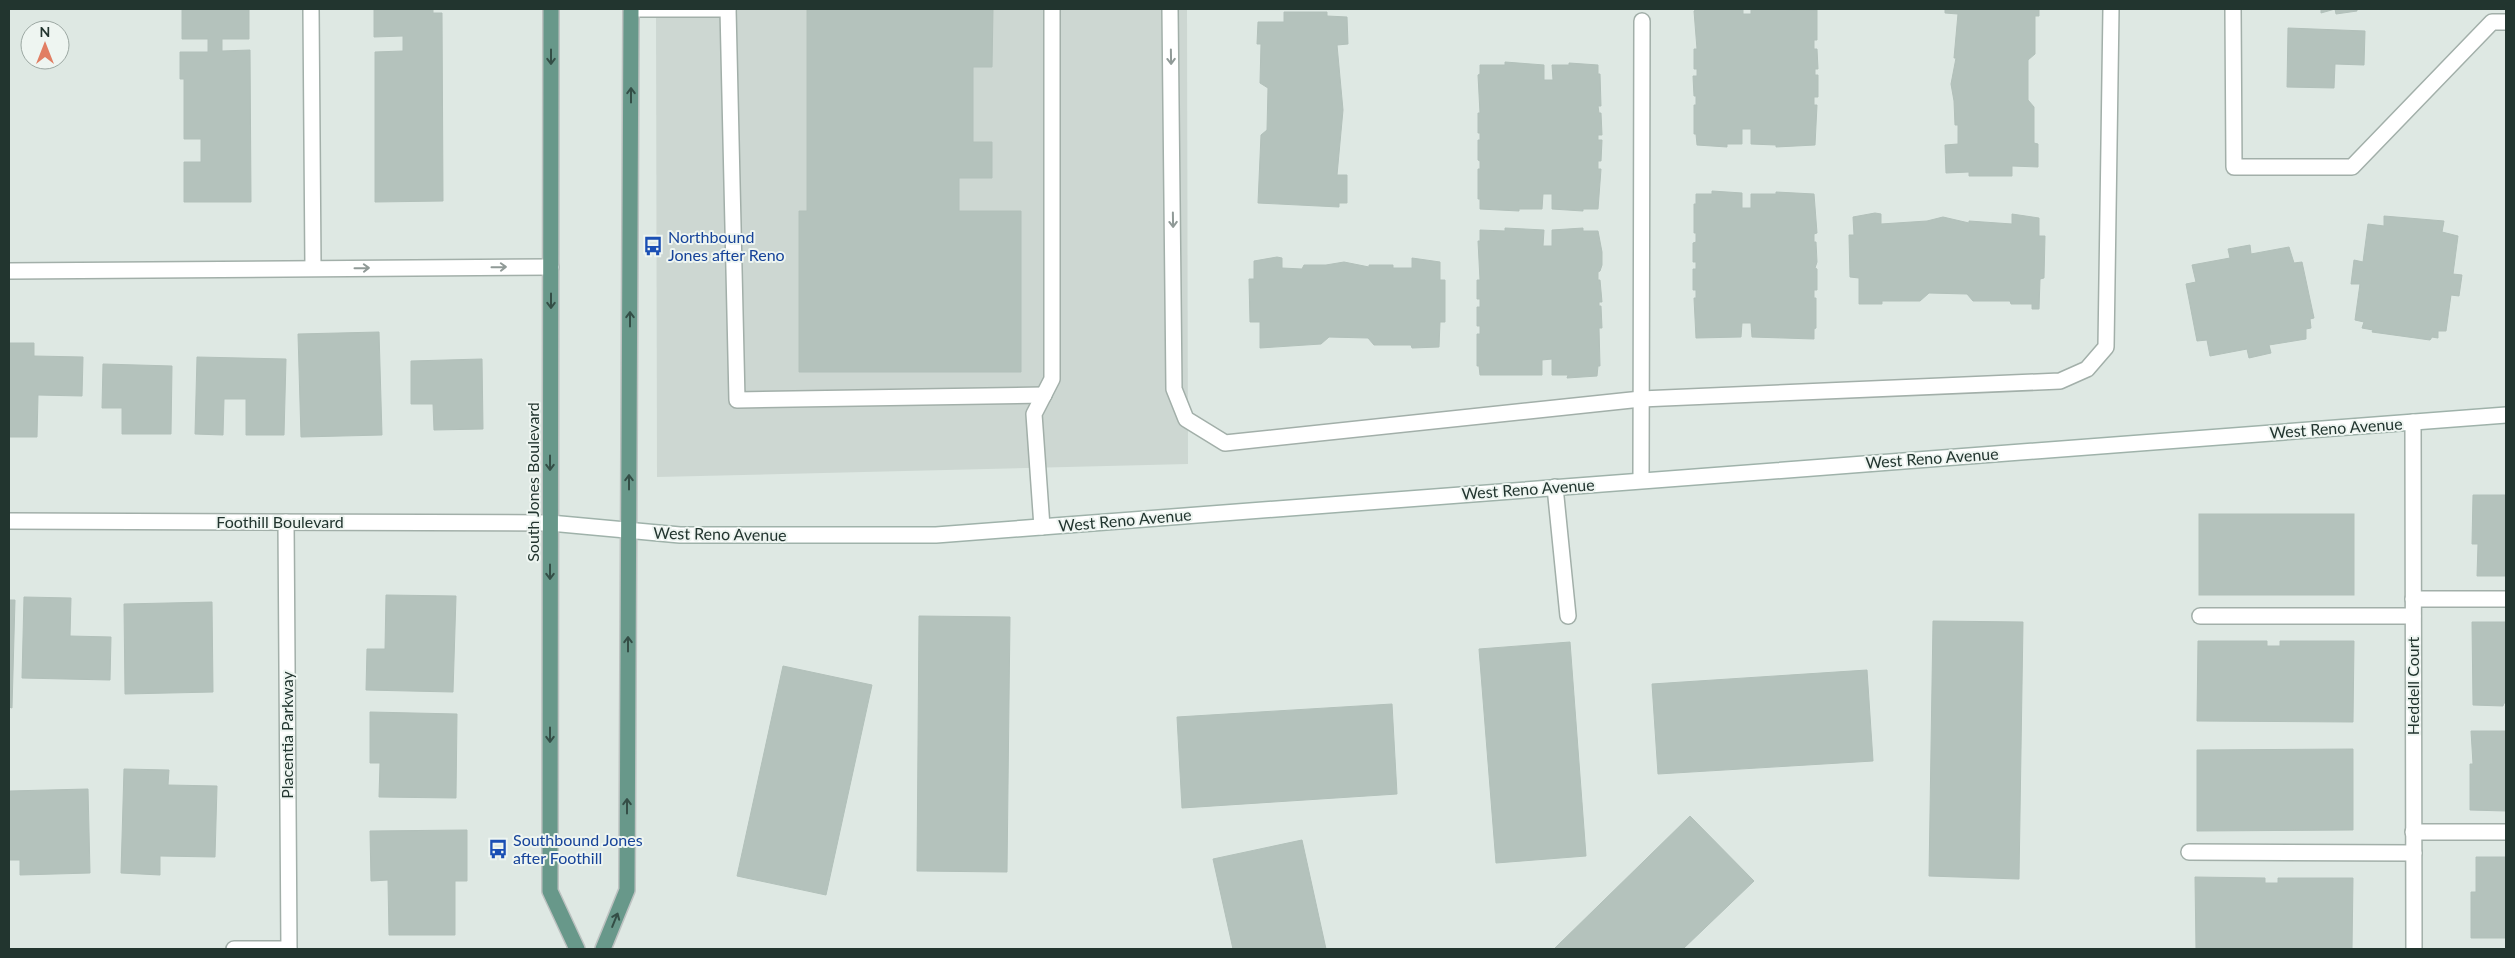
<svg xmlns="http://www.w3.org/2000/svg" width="2515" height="958" font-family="Lato,sans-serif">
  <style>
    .built { fill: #cdd7d2 }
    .building { fill: #b4c2bc; stroke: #b2c0ba }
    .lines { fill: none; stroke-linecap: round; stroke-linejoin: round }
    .lane-casing { stroke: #a2afa9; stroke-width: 18 }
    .street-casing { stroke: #a2afa9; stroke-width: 18 }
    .secondary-casing { stroke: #9fb2aa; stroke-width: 18 }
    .primary-casing { stroke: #bdc2c1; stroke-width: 18 }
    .lane { stroke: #fff; stroke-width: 15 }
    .street { stroke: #fff; stroke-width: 15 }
    .secondary { stroke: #fff; stroke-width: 15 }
    .primary { stroke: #68988a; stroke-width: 15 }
    .oneway { stroke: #344e46 }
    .oneway2 { stroke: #909a97 }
    .labels { text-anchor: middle; stroke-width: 4; stroke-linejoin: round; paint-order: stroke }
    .transit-label { font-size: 16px; fill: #164399; stroke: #eef5f1; text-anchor: start }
    .street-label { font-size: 16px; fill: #22352f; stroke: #eef5f1 }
  </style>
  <rect width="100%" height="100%" fill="#dee8e3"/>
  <polygon class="built" points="656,9 1187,9 1188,464 657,477"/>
  <g class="building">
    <polygon points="182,9 249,9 249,39 222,39 222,51 250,50 251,202 184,202 184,162 201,162 201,139 184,139 184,79 180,79 180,52 208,52 208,39 182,39"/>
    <polygon points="374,9 433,9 433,13 442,13 443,201 375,202 375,52 403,51 403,36 374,37"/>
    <polygon points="807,9 993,9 992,67 973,67 973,142 992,142 992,178 959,178 959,211 1021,211 1021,372 799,372 799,211 807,211"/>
    <polygon points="1697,9 1743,9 1743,14 1751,14 1751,9 1817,10 1817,40 1814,40 1814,49 1817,49 1818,69 1815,69 1815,75 1818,75 1818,97 1814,97 1814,105 1817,105 1815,145 1776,147 1776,145 1751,144 1751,129 1742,129 1742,144 1727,144 1727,147 1697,145 1696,134 1694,134 1694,105 1696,105 1696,96 1694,96 1693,76 1697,76 1697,69 1694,69 1694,49 1697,49 1694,11"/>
    <polygon points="1945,9 2039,9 2039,16 2035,16 2035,54 2028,60 2028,100 2034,107 2034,143 2038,144 2038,167 2012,166 2012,176 1969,176 1969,172 1946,173 1945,145 1958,144 1958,125 1955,125 1954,101 1951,84 1956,58 1954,58 1958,14 1945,13"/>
    <polygon points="2321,9 2357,9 2357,11 2336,14 2335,9 2321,13"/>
    <polygon points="1284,12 1327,12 1327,16 1347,17 1348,44 1337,45 1343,110 1337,175 1347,175 1347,203 1339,203 1339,207 1258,203 1261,135 1267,130 1268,88 1260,83 1261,44 1257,44 1258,22 1284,22"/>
    <polygon points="2288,28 2365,31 2364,65 2335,64 2334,88 2287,87"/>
    <polygon points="1505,62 1544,65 1544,80 1553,80 1552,65 1569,65 1569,63 1598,65 1598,74 1600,74 1601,106 1598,106 1599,113 1601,113 1602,135 1598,135 1598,140 1602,140 1601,161 1598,161 1598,169 1601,169 1598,209 1583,209 1583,211 1552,209 1552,194 1543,194 1542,209 1519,209 1519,211 1480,209 1480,199 1478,199 1478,169 1480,169 1480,161 1478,160 1478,140 1480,140 1480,133 1478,133 1478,113 1480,113 1478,75 1480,74 1480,65 1505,65"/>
    <polygon points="1712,191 1742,193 1742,208 1751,208 1751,194 1776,194 1776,192 1814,194 1817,233 1814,234 1814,242 1816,242 1817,262 1815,268 1817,269 1817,290 1814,290 1814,298 1816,298 1816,328 1814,329 1814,339 1752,337 1751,323 1742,323 1741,337 1696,338 1694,298 1696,298 1696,290 1693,290 1693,269 1696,269 1696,262 1693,262 1693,243 1696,242 1696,233 1694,233 1694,204 1696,204 1696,194 1712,194"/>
    <polygon points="1875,213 1881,214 1881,224 1927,221 1943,217 1969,223 1969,221 2012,224 2012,214 2039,218 2039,236 2045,236 2044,278 2040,279 2039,309 2032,309 2032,304 2011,304 2010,301 1973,301 1967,294 1929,293 1920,301 1882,301 1882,304 1859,304 1859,278 1850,277 1849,235 1854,235 1853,217"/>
    <polygon points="2384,216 2444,221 2442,232 2458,236 2453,274 2462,275 2459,296 2451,295 2446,331 2438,331 2438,338 2432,337 2430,340 2372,332 2373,330 2362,328 2364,322 2355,320 2360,284 2351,284 2354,260 2363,262 2368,224 2384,226"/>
    <polygon points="1505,228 1544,230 1543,246 1552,246 1552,230 1583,228 1583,231 1598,231 1602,252 1602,265 1600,271 1598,272 1598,280 1600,280 1602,302 1599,302 1599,306 1601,306 1602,328 1599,328 1600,366 1598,366 1597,376 1567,378 1568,375 1552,375 1552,359 1542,360 1542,375 1480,375 1479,366 1477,366 1477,334 1480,334 1480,326 1477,326 1477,307 1480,307 1480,299 1477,299 1477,280 1480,280 1478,241 1480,241 1480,230 1505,231"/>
    <polygon points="2250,245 2251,254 2289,247 2294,263 2302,262 2314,318 2310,319 2311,328 2306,329 2306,339 2269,345 2271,353 2249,358 2247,349 2210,356 2207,340 2197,341 2186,284 2196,282 2192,265 2230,258 2228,249"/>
    <polygon points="1277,257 1282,258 1282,268 1302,269 1304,265 1326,265 1344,262 1369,267 1369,265 1393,265 1393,268 1412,268 1412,258 1440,262 1440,280 1445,280 1445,322 1440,322 1439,347 1412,348 1411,345 1374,345 1368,338 1329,337 1321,344 1260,348 1260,322 1250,322 1249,279 1254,279 1254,261"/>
    <polygon points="379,332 382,435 301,437 298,334"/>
    <polygon points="9,343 34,343 34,356 83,357 82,396 38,395 37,437 9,437"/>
    <polygon points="197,357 286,359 284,435 246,435 246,399 224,399 223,435 195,434"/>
    <polygon points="482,359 483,429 434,430 433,404 411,404 411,361"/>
    <polygon points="103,364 172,366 171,434 122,434 122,408 102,408"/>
    <polygon points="2473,495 2506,495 2506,576 2477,576 2478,544 2472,544"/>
    <rect x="2199" y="514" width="155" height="81"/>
    <polygon points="386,595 456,596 453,692 366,690 367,649 385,649"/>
    <polygon points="24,597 71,598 70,636 111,637 110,680 22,678"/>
    <polygon points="9,600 15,600 12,708 9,707"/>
    <polygon points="212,602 213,692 125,694 124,604"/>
    <polygon points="919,616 1010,617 1007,872 917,871"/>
    <polygon points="1933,621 2023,622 2019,879 1929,876"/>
    <polygon points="2472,622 2506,622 2506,703 2504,703 2503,706 2473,705"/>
    <polygon points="2198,641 2267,641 2267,646 2280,646 2280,641 2354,641 2353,722 2197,721"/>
    <polygon points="1570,642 1586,856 1496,863 1479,649"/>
    <polygon points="783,666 872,685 826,895 737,876"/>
    <polygon points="1867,670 1873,761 1658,774 1652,684"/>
    <polygon points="1392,704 1397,794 1182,808 1177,717"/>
    <polygon points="370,712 457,714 456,798 379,797 380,763 370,763"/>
    <polygon points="2471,731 2506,731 2506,811 2470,810 2470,764 2473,764"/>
    <polygon points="2353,749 2353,830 2197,831 2197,750"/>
    <polygon points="124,769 169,770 168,785 217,786 215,857 160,856 160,875 121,873"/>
    <polygon points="88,789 90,873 20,875 20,860 9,860 9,791"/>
    <polygon points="1690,816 1754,881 1683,949 1554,949"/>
    <polygon points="467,830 467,881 455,881 455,935 389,935 388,880 371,881 370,831"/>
    <polygon points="1302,840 1326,949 1233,949 1213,859"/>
    <polygon points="2476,857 2506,857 2506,938 2471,938 2471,892 2476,892"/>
    <polygon points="2195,877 2265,878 2265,883 2278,883 2278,878 2353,878 2352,949 2196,949"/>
  </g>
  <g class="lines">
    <defs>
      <g id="lane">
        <polyline points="631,9 728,9"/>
        <polyline points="728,9 737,400 1044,395"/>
        <polyline points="2233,9 2234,167 2352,167 2492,22 2506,22"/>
        <polyline points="1555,487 1568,616"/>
        <polyline points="1042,527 1034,414 1052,379 1052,9"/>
        <polyline points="2413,599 2506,599"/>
        <polyline points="2200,616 2413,616"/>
        <polyline points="2413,832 2506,832"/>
        <polyline points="2189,852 2414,853"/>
      </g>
      <g id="street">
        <polyline points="311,9 313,268"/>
        <polyline points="1170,9 1174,389 1186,419 1225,443 1641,399 2060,381 2087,369 2106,347 2111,9"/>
        <polyline points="9,271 551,267"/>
        <polyline points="2413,422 2414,949"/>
        <polyline points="1641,480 1642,21"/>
        <polyline points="9,521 550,523"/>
        <polyline points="286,522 289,949"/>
        <polyline points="234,949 289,949"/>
      </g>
      <polyline id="secondary" points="550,523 680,535 936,535 2506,415"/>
      <g id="primary">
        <polyline points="551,9 550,891 577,949"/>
        <polyline points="603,949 627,890 631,9"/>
      </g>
    </defs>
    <use href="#lane" class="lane-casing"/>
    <use href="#street" class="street-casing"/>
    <use href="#secondary" class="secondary-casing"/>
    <use href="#primary" class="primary-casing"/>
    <use href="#lane" class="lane"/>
    <use href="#street" class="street"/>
    <use href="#secondary" class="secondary"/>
    <use href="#primary" class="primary"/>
  </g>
  <defs><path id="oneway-shaft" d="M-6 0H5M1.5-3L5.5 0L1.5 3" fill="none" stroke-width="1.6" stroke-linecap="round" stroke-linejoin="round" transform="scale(1.25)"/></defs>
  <g class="oneway">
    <use href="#oneway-shaft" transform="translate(551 57) rotate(90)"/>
    <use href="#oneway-shaft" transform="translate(631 95) rotate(-90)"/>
    <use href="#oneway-shaft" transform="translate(551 301) rotate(90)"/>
    <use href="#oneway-shaft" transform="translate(630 319) rotate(-90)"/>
    <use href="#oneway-shaft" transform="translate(550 463) rotate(90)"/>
    <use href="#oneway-shaft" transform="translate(629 482) rotate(-90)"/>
    <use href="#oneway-shaft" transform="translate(550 572) rotate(90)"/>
    <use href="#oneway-shaft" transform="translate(628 644) rotate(-90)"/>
    <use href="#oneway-shaft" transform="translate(550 735) rotate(90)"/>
    <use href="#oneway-shaft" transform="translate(627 806) rotate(-90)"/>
    <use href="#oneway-shaft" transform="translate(615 920) rotate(-68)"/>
  </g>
  <g class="oneway2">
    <use href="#oneway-shaft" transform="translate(1171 57) rotate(89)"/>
    <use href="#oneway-shaft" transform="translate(1173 220) rotate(89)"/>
    <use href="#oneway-shaft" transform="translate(499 267) rotate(-1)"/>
    <use href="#oneway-shaft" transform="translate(362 268) rotate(-1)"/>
  </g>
  <defs>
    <symbol id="bus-bare" viewBox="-9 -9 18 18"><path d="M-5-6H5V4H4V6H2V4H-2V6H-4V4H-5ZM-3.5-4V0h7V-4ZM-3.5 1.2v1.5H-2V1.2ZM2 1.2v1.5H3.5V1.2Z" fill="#1a4fb4" stroke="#eef5f1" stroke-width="2.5" paint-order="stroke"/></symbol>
  </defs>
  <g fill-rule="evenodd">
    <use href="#bus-bare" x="639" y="232" width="28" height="28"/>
    <use href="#bus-bare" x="484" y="835" width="28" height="28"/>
  </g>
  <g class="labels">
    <g class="transit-label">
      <text x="668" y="243">Northbound<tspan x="668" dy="18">Jones after Reno</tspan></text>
      <text x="513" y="846">Southbound Jones<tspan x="513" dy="18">after Foothill</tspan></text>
    </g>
    <g class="street-label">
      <text transform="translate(2336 428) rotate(-4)" y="6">West Reno Avenue</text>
      <text transform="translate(1932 458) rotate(-4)" y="6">West Reno Avenue</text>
      <text transform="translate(533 482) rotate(-90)" y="6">South Jones Boulevard</text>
      <text transform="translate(1528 489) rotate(-4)" y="6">West Reno Avenue</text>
      <text transform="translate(1125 520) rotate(-5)" y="6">West Reno Avenue</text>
      <text x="280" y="528">Foothill Boulevard</text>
      <text transform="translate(720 534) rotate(1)" y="6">West Reno Avenue</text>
      <text transform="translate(2413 686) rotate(-90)" y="6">Heddell Court</text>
      <text transform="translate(287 735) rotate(-90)" y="6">Placentia Parkway</text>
    </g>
  </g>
  <rect width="2515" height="958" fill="none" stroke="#22352f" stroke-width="20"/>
  <g transform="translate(45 45)"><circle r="24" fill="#eef5f1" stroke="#9ca8a3"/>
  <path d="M0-4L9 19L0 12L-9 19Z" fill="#e17e63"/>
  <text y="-8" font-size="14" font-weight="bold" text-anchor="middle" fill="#22352f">N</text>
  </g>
</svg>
